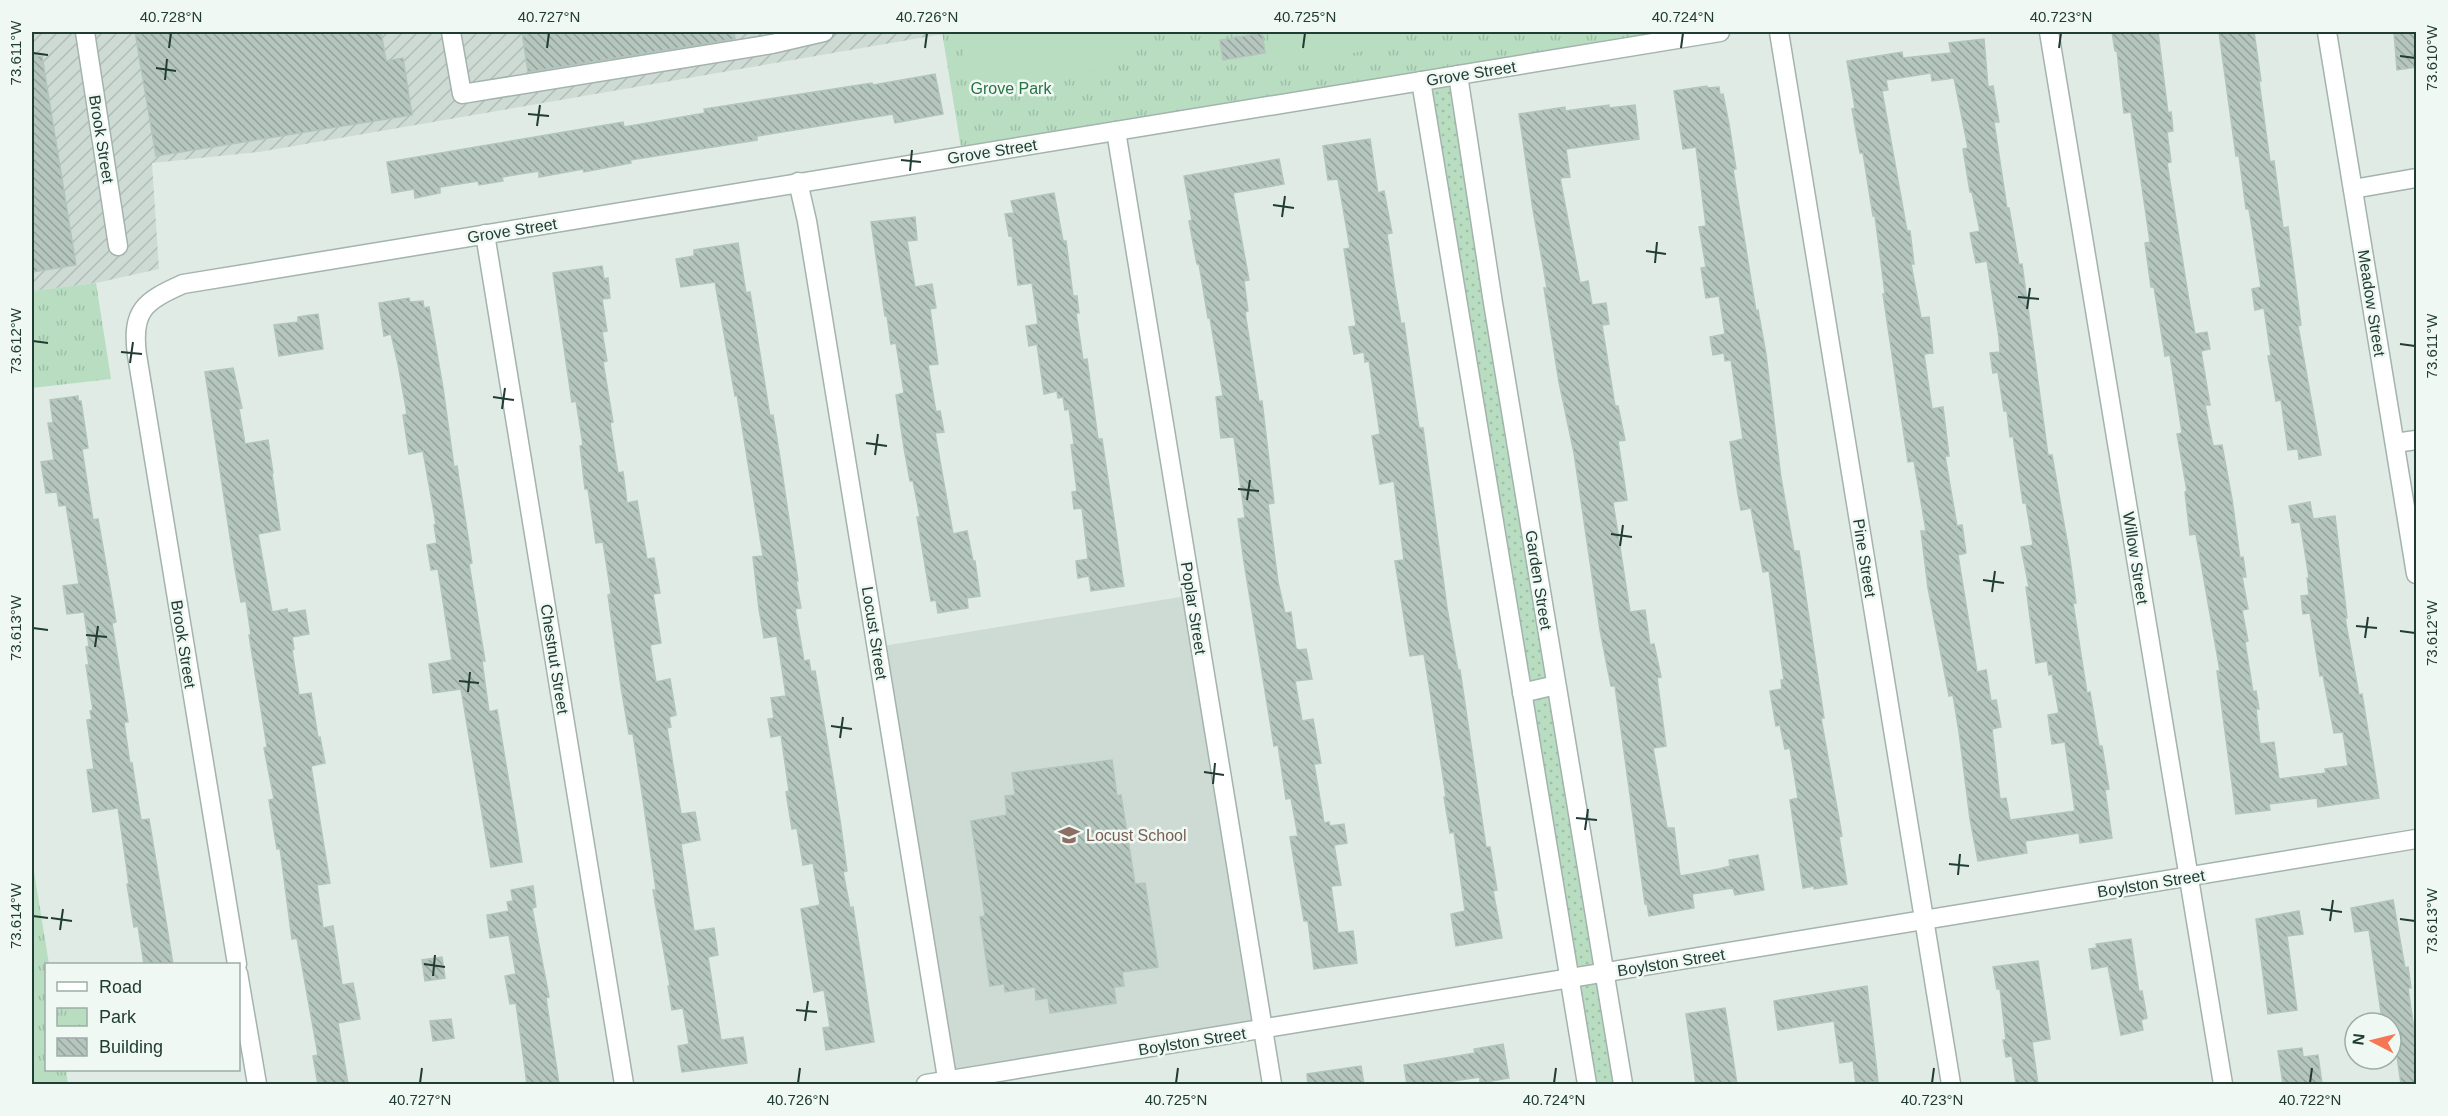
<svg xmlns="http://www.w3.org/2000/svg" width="2448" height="1116" font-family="Arial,sans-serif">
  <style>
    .built { fill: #cedbd5 }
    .industrial { fill: url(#industrial-furrows) }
    .grass { fill: url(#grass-dots) }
    .park { fill: url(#park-tufts) }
    .pitch { fill: #b8ddc1 }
    .building { fill: url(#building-back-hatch); stroke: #b2c5bd; stroke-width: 1.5; fill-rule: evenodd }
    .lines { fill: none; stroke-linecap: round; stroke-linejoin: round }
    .minor-casing { stroke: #a3b3ad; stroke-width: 21 }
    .minor { stroke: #fff; stroke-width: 18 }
    .ticks { fill: none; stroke: #203c34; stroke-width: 2 }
    .labels { text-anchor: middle; stroke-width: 5; stroke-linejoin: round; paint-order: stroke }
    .street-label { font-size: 16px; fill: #203c34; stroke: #f0f8f4 }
    .park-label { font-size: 16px; fill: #297444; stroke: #f0f8f4 }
    .education-label { font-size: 16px; fill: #785e54; stroke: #f0f8f4; text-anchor: start }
    .neatline { fill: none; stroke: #203c34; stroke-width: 2 }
    .ticks-label { font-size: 15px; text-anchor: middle; fill: #203c34 }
  </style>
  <defs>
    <pattern id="industrial-furrows" width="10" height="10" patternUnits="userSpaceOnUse" patternTransform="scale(1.5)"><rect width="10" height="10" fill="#cedbd5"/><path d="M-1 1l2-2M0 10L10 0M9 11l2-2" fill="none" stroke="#b1bdb7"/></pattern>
    <pattern id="grass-dots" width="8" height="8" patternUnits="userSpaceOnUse" patternTransform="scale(1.5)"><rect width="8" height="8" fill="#b8ddc1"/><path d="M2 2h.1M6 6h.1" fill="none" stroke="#9ebfa6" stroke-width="1.8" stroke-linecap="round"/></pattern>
    <pattern id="park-tufts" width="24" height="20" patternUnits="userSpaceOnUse" patternTransform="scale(1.5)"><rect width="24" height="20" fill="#b8ddc1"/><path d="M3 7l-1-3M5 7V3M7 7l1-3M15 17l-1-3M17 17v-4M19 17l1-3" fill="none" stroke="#9ebfa6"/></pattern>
    <pattern id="building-back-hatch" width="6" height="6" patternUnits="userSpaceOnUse" patternTransform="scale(1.5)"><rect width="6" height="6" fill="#b5c6bf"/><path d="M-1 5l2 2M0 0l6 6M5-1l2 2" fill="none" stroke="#93a29c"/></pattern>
  </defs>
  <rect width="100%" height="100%" fill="#e0ebe6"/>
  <polygon class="built" points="1186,596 1256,1024 953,1074 883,646"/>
  <polygon class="industrial" points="32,32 942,32 943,34 259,152 152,163 159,269 96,283 32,291"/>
  <polygon class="grass" points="1455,79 1620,1084 1590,1084 1425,84"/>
  <g class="park">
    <polygon points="942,32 1720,32 962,154"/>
    <polygon points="96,283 111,379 32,388 32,291"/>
    <polygon points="32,859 49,964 46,964 46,1070 66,1070 68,1084 32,1084"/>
  </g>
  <g class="pitch">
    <polygon points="960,32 1140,32 1085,75 971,95"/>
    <polygon points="1268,32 1392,32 1395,46 1273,66"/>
  </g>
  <g class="building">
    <polygon points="135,32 381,32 386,61 403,58 412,115 156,156"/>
    <polygon points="522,32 734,32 735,39 528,72"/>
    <polygon points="2112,32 2158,32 2168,113 2171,112 2173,131 2167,132 2171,162 2167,163 2190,307 2195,334 2207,332 2210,349 2201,351 2210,405 2205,405 2213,446 2222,445 2232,499 2240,558 2243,557 2246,577 2242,577 2248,609 2242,610 2248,641 2245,642 2253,692 2256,691 2259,709 2256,709 2260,744 2274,742 2279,779 2326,773 2325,769 2348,766 2343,732 2334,733 2323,675 2320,676 2310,613 2303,614 2301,596 2309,595 2307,578 2309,578 2300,522 2292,523 2289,506 2310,502 2313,519 2335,516 2347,618 2345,618 2359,695 2362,694 2379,798 2318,807 2317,798 2269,804 2270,810 2236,814 2217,671 2220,671 2196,534 2190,535 2185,492 2187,491 2177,434 2182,433 2170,355 2165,356 2154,287 2151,287 2145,243 2150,242 2131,112 2124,113 2117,51 2115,51"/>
    <polygon points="2219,32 2254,32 2261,81 2259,81 2270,162 2274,161 2283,228 2288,227 2301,325 2298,326 2321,455 2299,459 2298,449 2288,450 2281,400 2276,401 2268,356 2271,356 2264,308 2255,310 2252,289 2261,287 2249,209 2246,209 2239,156 2236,156"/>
    <polygon points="2394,32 2416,32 2416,67 2397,70"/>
    <polygon points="1262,33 1265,53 1223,60 1220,40"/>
    <path d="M 1984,39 L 1988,87 L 1993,86 L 1999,122 L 1994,122 L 2007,208 L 2009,208 L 2019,265 L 2022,264 L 2048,455 L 2052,455 L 2069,552 L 2076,603 L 2073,603 L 2087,693 L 2090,692 L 2099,746 L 2102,746 L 2109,789 L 2105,790 L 2112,838 L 2080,843 L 2079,833 L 2025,841 L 2027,853 L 1978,861 L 1970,819 L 1959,732 L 1953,695 L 1949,696 L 1928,588 L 1921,531 L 1926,531 L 1914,461 L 1908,462 L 1883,294 L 1885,294 L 1875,216 L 1873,216 L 1863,153 L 1860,153 L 1852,109 L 1855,108 L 1847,61 L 1902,52 L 1903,58 L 1951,53 L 1949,43 ZM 1931,73 L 1932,81 L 1954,78 L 1968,148 L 1963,149 L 1970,192 L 1972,192 L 1980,231 L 1970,233 L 1976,263 L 1987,261 L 1999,338 L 2000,352 L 1990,353 L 1993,373 L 1998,372 L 2004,411 L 2007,411 L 2010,437 L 2013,436 L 2023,503 L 2026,503 L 2033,545 L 2021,547 L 2029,587 L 2026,587 L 2036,663 L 2047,661 L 2049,675 L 2052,674 L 2059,713 L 2048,715 L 2052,744 L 2065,742 L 2075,811 L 2010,820 L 2006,798 L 2000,799 L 1992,729 L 2001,727 L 1996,700 L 1991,701 L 1986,670 L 1977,672 L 1958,555 L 1966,553 L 1962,525 L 1957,526 L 1945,456 L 1949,456 L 1943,407 L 1932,409 L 1924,354 L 1933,353 L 1929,317 L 1921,318 L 1911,264 L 1914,264 L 1910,231 L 1907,231 L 1882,91 L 1888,90 L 1886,80 Z"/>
    <polygon points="32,56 42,56 76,265 32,272"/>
    <polygon points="935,74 943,114 895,123 893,114 757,136 757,140 630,160 631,163 584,172 583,169 539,177 539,171 502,177 503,181 479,185 478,181 440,187 440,193 415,198 414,189 392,193 387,162 623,122 624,127 705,113 704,109 872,83 873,85"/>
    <polygon points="1707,86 1707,88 1719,87 1720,95 1723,94 1729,124 1736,169 1733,169 1756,311 1758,310 1766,354 1781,478 1794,551 1799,551 1824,718 1821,718 1842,836 1839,837 1847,884 1814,889 1814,886 1803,888 1790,800 1798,798 1790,748 1785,749 1780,725 1776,726 1770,691 1782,689 1781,680 1784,680 1769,571 1763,572 1751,508 1741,510 1738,494 1730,442 1743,439 1731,360 1725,361 1724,353 1713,355 1710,337 1725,334 1719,296 1706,298 1701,268 1706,267 1699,227 1706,226 1696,147 1683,149 1674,91"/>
    <polygon points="1609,105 1609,108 1635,105 1639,139 1566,149 1570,177 1560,178 1580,283 1588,281 1592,305 1606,303 1609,324 1602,325 1615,406 1618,406 1625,440 1618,441 1627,500 1613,502 1630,612 1645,610 1650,645 1654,644 1661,677 1657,678 1666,746 1653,748 1667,828 1674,828 1680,876 1719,869 1730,866 1729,860 1758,855 1764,890 1735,895 1733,888 1692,894 1694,908 1649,916 1647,904 1645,904 1615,686 1611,686 1600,630 1574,453 1559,382 1544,288 1547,288 1533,210 1519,114 1565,107 1565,111"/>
    <polygon points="1370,139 1378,193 1384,191 1392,233 1387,234 1395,289 1401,324 1404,323 1419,428 1423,428 1447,608 1458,670 1460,670 1486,847 1490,847 1497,890 1493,891 1502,938 1456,946 1451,914 1465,911 1454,832 1450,833 1444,797 1446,797 1433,710 1424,654 1410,656 1395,561 1404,560 1394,481 1380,484 1372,436 1380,434 1369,361 1365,362 1364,352 1354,354 1349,327 1356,326 1344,249 1350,248 1338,179 1328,180 1323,146"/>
    <polygon points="1279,159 1284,184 1233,193 1249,280 1244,281 1248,311 1245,312 1259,402 1262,401 1274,503 1268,504 1278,582 1285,613 1291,612 1296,648 1299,650 1306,649 1312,679 1295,681 1302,721 1313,719 1321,763 1314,764 1324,823 1329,822 1330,826 1344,824 1347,843 1334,845 1341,885 1331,886 1338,933 1353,931 1357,963 1314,969 1308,921 1304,921 1290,837 1298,836 1291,798 1286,799 1278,745 1274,746 1244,562 1238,519 1245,518 1234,437 1221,438 1216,397 1223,396 1210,318 1208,318 1199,264 1197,264 1189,221 1192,220 1184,176"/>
    <polygon points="1054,193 1063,241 1066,241 1073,296 1077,296 1079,313 1076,313 1083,360 1087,359 1098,439 1102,439 1124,586 1091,591 1089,576 1078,578 1076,561 1088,559 1082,508 1074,509 1072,492 1077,491 1071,445 1074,444 1069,409 1065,410 1063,397 1058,398 1057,391 1044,394 1037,344 1029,346 1026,326 1038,324 1032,283 1018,285 1012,235 1009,236 1005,214 1014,213 1011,201"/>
    <polygon points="915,217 917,240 907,241 915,287 932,284 936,308 930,309 938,364 928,365 936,412 940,411 944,432 935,433 953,534 967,531 973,561 975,561 980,596 967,598 968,608 938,613 936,600 931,601 917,517 920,517 913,481 910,481 904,448 896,395 904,393 896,343 891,344 887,316 885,316 871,222"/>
    <polygon points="738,243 746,293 750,292 770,416 773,415 780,458 798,581 796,581 801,608 795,609 804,661 809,660 811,672 815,671 822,711 840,820 847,871 843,872 850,908 853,907 874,1042 826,1050 823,1028 830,1027 824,990 814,992 801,909 820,905 813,863 803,865 797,828 792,829 786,792 789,791 781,735 771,737 768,719 774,718 771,698 786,696 777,636 764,638 759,609 753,557 763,556 737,395 735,396 715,282 681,287 676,259 694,256 694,250"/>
    <polygon points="602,266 604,279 608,278 610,298 602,299 607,331 602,332 607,361 603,362 613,422 610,423 618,473 623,472 627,503 637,501 647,559 654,558 660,593 653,594 661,643 650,645 656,682 670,679 676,715 669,717 671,727 667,728 681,814 695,812 700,840 681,844 694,931 714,928 718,955 708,957 721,1040 743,1037 747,1063 682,1072 678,1046 689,1044 683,1008 672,1010 668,986 670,986 653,890 656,890 643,800 633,734 629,734 621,687 608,595 611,594 603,542 596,543 588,489 585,489 580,446 583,445 576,401 572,402 553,273"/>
    <polygon points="409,298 410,302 423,301 424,308 429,307 443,388 454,467 457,466 472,563 469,564 485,661 482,661 489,712 497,710 522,862 491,867 461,689 433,693 429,664 452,660 438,569 431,570 427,545 437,543 434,525 436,524 423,451 409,454 403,415 407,414 398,364 391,334 384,336 379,303"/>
    <polygon points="318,314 323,349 279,356 274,325 298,322 298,317"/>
    <polygon points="233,368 242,408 239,409 245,444 268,440 273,473 272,474 280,530 258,534 272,612 287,609 288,613 305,610 309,634 292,637 294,649 292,650 299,695 311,693 318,738 320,737 325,763 311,766 330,883 317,885 323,928 333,926 342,985 353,983 360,1019 338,1023 348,1084 318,1084 313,1056 318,1055 297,938 292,939 280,848 277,849 269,800 274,799 264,748 267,747 249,635 251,635 246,601 241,602 234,563 205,372"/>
    <polygon points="78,396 78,401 81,401 88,448 82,449 93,520 98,519 116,622 112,623 128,722 124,722 130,764 132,763 141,820 149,819 173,964 144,964 138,926 134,927 127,884 129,884 118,808 93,812 87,770 94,769 87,720 92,719 90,711 93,710 86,665 89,665 86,647 89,646 84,612 67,614 63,586 79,584 66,505 59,506 57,492 46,493 41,462 54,460 48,423 53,423 50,400"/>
    <polygon points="1112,760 1117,796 1121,795 1135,884 1145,883 1158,967 1122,972 1124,986 1114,987 1116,1003 1050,1013 1048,998 1036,1000 1035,987 1005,992 1004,984 990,986 980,917 985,916 971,821 1007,815 1005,796 1015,795 1012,773"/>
    <polygon points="533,886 536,907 532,908 549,997 546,998 559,1084 527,1084 516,1003 510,1004 505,976 516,974 509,935 490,938 487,915 509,911 507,902 513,901 511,890"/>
    <polygon points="2393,900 2405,968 2408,967 2411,988 2408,988 2414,1029 2416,1029 2416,1084 2401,1084 2396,1050 2391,1051 2391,1023 2384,1023 2382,1019 2369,930 2355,932 2351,908"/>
    <polygon points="2299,911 2303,934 2287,936 2297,1010 2268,1014 2256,919"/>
    <polygon points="2131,939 2139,992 2142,991 2147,1018 2141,1020 2143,1030 2121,1035 2108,966 2092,969 2089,949 2097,948 2096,944"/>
    <polygon points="442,957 445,978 425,981 422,960"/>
    <polygon points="2038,961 2050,1039 2032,1042 2038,1084 2016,1084 2012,1056 2006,1057 2003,1040 2006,1040 2000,989 1997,989 1993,967"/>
    <polygon points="1867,986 1878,1081 1856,1084 1853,1061 1840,1063 1834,1021 1778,1030 1774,1001"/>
    <polygon points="1725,1008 1737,1084 1696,1084 1686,1014"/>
    <polygon points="451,1019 454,1038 433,1041 430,1021"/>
    <polygon points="1503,1044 1509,1078 1480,1083 1480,1077 1433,1084 1407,1084 1404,1065 1475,1053 1474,1049"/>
    <polygon points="2302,1048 2303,1057 2318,1055 2322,1084 2283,1084 2278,1051"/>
    <polygon points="1361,1066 1364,1084 1308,1084 1307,1074"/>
  </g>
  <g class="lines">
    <defs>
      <g id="minor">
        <polyline points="85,32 118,246"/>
        <polyline points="451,32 462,94 772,44 824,32"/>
        <polyline points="1779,32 1951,1084"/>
        <polyline points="2049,32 2223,1084"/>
        <polyline points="2327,32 2416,574"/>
        <polyline points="1458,75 1493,303 1623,1084"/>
        <polyline points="1421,81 1587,1084"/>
        <polyline points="1116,131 1272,1084"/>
        <polyline points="798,182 807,221 948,1084"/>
        <polyline points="2353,189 2416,178"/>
        <polyline points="485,234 624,1084"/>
        <polyline points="2395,443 2416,440"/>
        <polyline points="1522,693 1556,685"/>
        <path d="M 237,964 L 137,355 C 131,310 145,301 183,284 L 1720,32"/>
        <polyline points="238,973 257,1084"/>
        <polyline points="926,1084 2416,839"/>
      </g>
    </defs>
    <use href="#minor" class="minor-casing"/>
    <use href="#minor" class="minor"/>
  </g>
  <path class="ticks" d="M 169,48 L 171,33M 547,48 L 549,33M 925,48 L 927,33M 1303,48 L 1305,33M 1681,48 L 1683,33M 2059,48 L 2061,33M 33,53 L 48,55M 2400,56 L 2415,58M 156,68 L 176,71M 165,80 L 167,59M 528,114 L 549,116M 537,126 L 540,105M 901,160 L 921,162M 910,171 L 912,150M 1273,205 L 1294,208M 1282,217 L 1285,196M 1646,251 L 1666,254M 1655,263 L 1657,242M 2018,297 L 2039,299M 2027,309 L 2030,288M 33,341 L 48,343M 2400,344 L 2415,346M 121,352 L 142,354M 130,363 L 133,342M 493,397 L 514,400M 502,409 L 505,388M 866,443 L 887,446M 875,455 L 878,434M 1238,489 L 1259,491M 1247,500 L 1250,480M 1611,534 L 1632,537M 1620,546 L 1623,525M 1983,580 L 2004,583M 1992,592 L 1995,571M 2356,626 L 2377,628M 33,628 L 48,630M 2400,631 L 2415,633M 86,635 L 107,637M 2365,638 L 2368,617M 95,647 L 98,626M 459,681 L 479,683M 468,692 L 470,672M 831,726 L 852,729M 840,738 L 843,717M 1204,772 L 1224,775M 1213,784 L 1215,763M 1576,818 L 1597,820M 1585,830 L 1588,809M 1949,864 L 1969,866M 1958,875 L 1960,854M 2321,909 L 2342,912M 33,916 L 48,918M 51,918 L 72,921M 2400,919 L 2415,921M 2330,921 L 2333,900M 60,930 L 63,909M 424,964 L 445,967M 433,976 L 435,955M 796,1010 L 817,1012M 805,1021 L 808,1001M 420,1083 L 422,1068M 798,1083 L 800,1068M 1176,1083 L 1178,1068M 1554,1083 L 1556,1068M 1932,1083 L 1934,1068M 2310,1083 L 2312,1068"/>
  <defs>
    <symbol id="school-bare" viewBox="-9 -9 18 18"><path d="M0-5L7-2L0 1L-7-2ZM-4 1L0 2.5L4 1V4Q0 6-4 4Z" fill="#8d6e63" stroke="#f0f8f4" stroke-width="2.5" paint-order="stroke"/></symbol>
  </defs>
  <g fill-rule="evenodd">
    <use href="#school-bare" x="1054" y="820" width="30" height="30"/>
  </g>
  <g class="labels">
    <g class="street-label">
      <text transform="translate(1471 73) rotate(-9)" y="6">Grove Street</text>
      <text transform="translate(102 139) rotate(81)" y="6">Brook Street</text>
      <text transform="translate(992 151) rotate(-9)" y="6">Grove Street</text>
      <text transform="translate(512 230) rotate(-9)" y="6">Grove Street</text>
      <text transform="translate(2372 303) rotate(81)" y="6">Meadow Street</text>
      <text transform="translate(1865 558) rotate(81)" y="6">Pine Street</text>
      <text transform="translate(2136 558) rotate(81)" y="6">Willow Street</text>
      <text transform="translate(1539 580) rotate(81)" y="6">Garden Street</text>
      <text transform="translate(1194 608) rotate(81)" y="6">Poplar Street</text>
      <text transform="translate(875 633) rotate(81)" y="6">Locust Street</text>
      <text transform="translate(184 644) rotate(81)" y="6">Brook Street</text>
      <text transform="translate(555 659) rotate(81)" y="6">Chestnut Street</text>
      <text transform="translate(2151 883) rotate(-9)" y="6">Boylston Street</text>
      <text transform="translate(1671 962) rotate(-9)" y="6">Boylston Street</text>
      <text transform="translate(1192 1041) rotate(-9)" y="6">Boylston Street</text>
    </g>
    <g class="park-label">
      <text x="1011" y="94">Grove Park</text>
    </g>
    <g class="education-label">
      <text x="1086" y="841">Locust School</text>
    </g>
  </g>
  <rect width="2448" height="1116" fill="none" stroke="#f0f8f4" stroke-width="66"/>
  <rect x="45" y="963" width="195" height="108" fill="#f0f8f4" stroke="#9dada7" stroke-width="1.5"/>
  <rect x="57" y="982" width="30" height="9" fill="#ffffff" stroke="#9dada7" stroke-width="1.5"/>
  <text x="99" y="993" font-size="18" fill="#203c34">Road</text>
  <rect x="57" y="1008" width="30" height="18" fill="url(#park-tufts)" stroke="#9dada7" stroke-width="1.5"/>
  <text x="99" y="1023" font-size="18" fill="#203c34">Park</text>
  <rect x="57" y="1038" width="30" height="18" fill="url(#building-back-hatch)" stroke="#9dada7" stroke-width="1.5"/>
  <text x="99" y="1053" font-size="18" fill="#203c34">Building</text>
  <g transform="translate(2373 1041) rotate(277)"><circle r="28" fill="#f0f8f4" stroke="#9dada7" stroke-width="1.5"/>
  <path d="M0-4.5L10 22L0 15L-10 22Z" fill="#f67653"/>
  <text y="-9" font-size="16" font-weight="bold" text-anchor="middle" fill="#203c34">N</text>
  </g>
  <rect x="33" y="33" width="2382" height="1050" class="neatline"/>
  <g class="ticks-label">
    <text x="171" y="22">40.728°N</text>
    <text x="549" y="22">40.727°N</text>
    <text x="927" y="22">40.726°N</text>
    <text x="1305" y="22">40.725°N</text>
    <text x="1683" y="22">40.724°N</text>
    <text x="2061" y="22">40.723°N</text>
    <text transform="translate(16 53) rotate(-90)" y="5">73.611°W</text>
    <text transform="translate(2432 58) rotate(-90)" y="5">73.610°W</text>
    <text transform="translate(16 341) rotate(-90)" y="5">73.612°W</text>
    <text transform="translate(2432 346) rotate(-90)" y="5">73.611°W</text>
    <text transform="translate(16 628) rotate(-90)" y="5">73.613°W</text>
    <text transform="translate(2432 633) rotate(-90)" y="5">73.612°W</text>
    <text transform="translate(16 916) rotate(-90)" y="5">73.614°W</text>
    <text transform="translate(2432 921) rotate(-90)" y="5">73.613°W</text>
    <text x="420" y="1105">40.727°N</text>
    <text x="798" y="1105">40.726°N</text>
    <text x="1176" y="1105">40.725°N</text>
    <text x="1554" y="1105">40.724°N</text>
    <text x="1932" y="1105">40.723°N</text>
    <text x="2310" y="1105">40.722°N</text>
  </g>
</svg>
